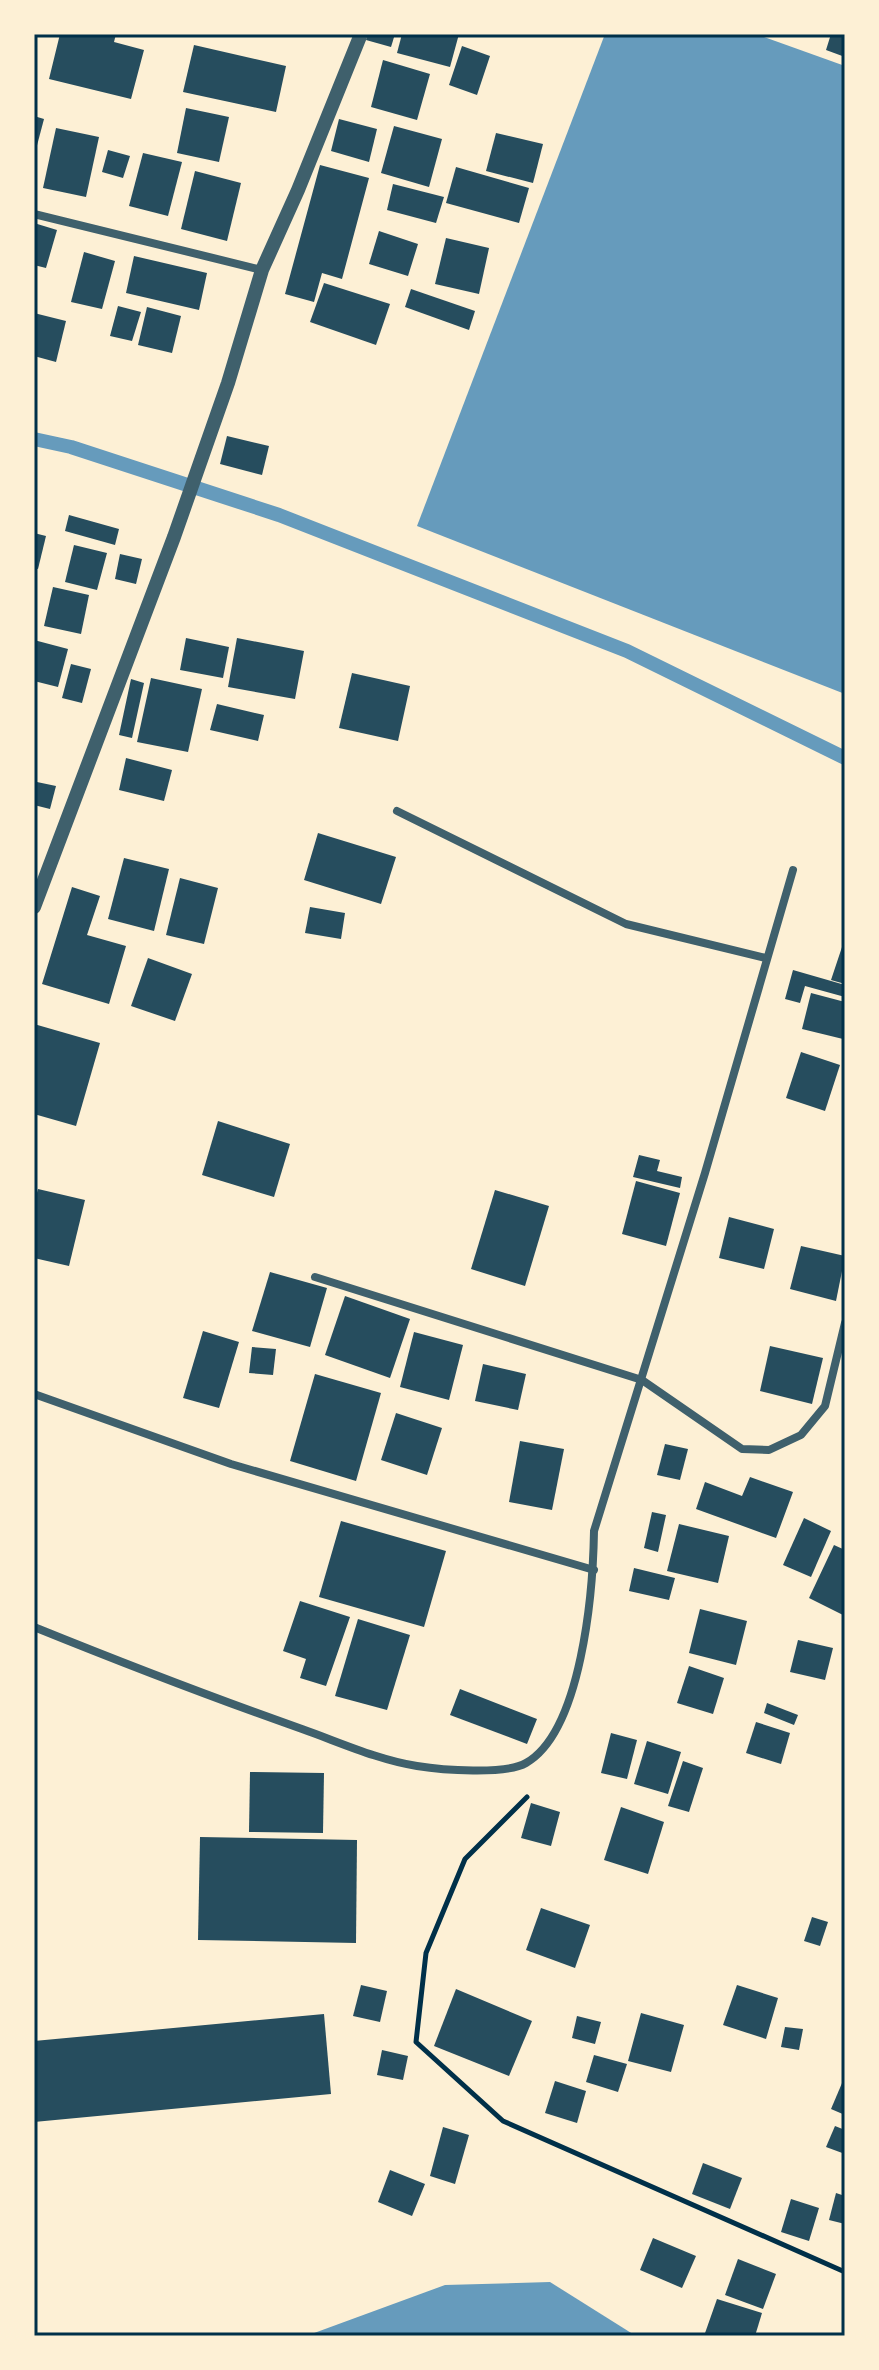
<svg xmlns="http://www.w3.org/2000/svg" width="879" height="2370" font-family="Montserrat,sans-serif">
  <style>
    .water { fill: #669bbc }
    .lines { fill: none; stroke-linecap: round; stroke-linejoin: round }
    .stream { stroke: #669bbc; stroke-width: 14 }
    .building { fill: #264d5e }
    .path { stroke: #003049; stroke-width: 5 }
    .minor { stroke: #3f606c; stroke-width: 8 }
    .tertiary { stroke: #3f606c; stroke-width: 14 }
    .neatline { fill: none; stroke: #003049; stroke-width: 3 }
  </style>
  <rect width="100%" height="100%" fill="#fdf0d5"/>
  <g class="water">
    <polygon points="605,34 756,34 845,66 845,694 417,526"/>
    <polygon points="550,2282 636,2336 306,2336 445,2285"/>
  </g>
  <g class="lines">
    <polyline class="stream" points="34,439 71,447 279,515 627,651 845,758"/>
  </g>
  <g class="building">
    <polygon points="60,34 116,34 114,42 144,50 131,99 49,79"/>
    <polygon points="368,34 395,34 391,47 366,40"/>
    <polygon points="402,34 459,34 450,67 397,53"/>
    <polygon points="831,34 845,34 845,57 826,50"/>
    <polygon points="194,45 286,66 276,112 183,92"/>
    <polygon points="462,46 490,56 477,95 449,85"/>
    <polygon points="383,60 430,74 417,120 371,107"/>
    <polygon points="186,108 229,117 219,162 177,153"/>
    <polygon points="34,116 44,119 35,153 34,153"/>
    <polygon points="339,119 377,129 369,162 331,151"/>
    <polygon points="394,126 442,139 429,187 381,173"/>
    <polygon points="56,128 99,137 86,197 43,188"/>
    <polygon points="496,133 543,144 533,183 486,171"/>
    <polygon points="108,150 130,156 123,178 102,172"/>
    <polygon points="143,153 182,162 168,216 129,206"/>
    <polygon points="320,165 369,178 342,279 322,273 314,302 285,294"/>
    <polygon points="456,167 529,188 519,223 446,203"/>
    <polygon points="195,171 241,183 227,241 181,229"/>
    <polygon points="393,184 444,197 436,223 387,210"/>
    <polygon points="34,223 57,230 46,268 34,265"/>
    <polygon points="379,231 418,244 408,276 369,264"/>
    <polygon points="446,238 489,248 479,294 435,284"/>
    <polygon points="84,252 115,261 102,309 71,302"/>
    <polygon points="134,256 207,273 199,310 126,293"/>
    <polygon points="324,283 390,304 376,345 310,322"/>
    <polygon points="411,289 475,311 469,330 405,307"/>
    <polygon points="118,306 141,312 132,341 110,336"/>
    <polygon points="147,307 181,316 172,353 138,345"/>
    <polygon points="34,313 66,321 56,362 34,356"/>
    <polygon points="227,436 269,446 262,475 220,464"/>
    <polygon points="69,515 119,529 115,545 65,531"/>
    <polygon points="34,533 46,536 38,569 34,568"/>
    <polygon points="74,545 107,553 97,590 65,582"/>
    <polygon points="120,554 142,559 136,584 115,579"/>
    <polygon points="53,587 89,595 81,634 44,626"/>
    <polygon points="186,638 229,647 223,678 180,670"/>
    <polygon points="237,638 304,651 295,699 228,687"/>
    <polygon points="34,640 68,649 58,687 34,681"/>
    <polygon points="71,664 91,669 82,703 62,698"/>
    <polygon points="352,673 410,686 398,741 339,728"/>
    <polygon points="151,678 202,689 188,752 137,742"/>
    <polygon points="131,679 144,683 132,738 119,735"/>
    <polygon points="217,704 264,715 258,741 210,730"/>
    <polygon points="126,758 172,770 164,801 119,790"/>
    <polygon points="37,782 56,786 50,809 34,805"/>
    <polygon points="318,833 396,857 381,904 304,880"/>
    <polygon points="124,858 169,869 154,931 108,919"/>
    <polygon points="180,878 218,888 204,944 166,935"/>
    <polygon points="72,887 100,896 87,935 126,946 109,1004 42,984"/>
    <polygon points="310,907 345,913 341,939 305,933"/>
    <polygon points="845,938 845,984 831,980"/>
    <polygon points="148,958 192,974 175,1021 131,1006"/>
    <polygon points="793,970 845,985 845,997 805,986 800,1003 785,999"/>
    <polygon points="811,993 845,1002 843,1039 802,1029"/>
    <polygon points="34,1024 100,1043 76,1126 34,1114"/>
    <polygon points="801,1052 840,1065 825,1111 786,1098"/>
    <polygon points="218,1121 290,1144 274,1197 202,1175"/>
    <polygon points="639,1155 660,1160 657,1171 682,1177 680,1188 633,1177"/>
    <polygon points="636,1181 680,1193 666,1246 622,1234"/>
    <polygon points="38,1189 85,1200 69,1266 34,1258 34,1204"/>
    <polygon points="495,1190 549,1206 525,1286 471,1269"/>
    <polygon points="729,1217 774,1229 764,1269 719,1258"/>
    <polygon points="801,1246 845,1256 836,1301 790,1289"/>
    <polygon points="270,1272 327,1288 310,1347 252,1331"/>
    <polygon points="345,1296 410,1319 390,1378 325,1355"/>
    <polygon points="203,1331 239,1342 219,1408 183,1398"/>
    <polygon points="414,1332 463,1345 449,1400 400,1387"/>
    <polygon points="770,1346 823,1358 812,1404 760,1391"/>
    <polygon points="252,1347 276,1349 273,1375 249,1373"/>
    <polygon points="483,1364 526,1374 518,1410 475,1401"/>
    <polygon points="315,1374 381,1393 356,1481 290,1461"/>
    <polygon points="396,1413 442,1428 427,1475 381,1460"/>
    <polygon points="520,1441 564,1449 552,1510 509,1502"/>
    <polygon points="665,1444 688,1449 680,1480 657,1475"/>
    <polygon points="750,1477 793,1492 776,1538 696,1509 705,1482 742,1496"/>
    <polygon points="652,1512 666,1515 658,1552 644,1548"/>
    <polygon points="804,1518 831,1531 811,1577 783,1565"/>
    <polygon points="341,1521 446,1551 424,1627 319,1597"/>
    <polygon points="679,1524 729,1536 718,1583 667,1571"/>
    <polygon points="834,1545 845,1550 845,1616 809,1598"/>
    <polygon points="634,1568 675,1578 669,1600 629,1591"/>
    <polygon points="300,1601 350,1617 326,1686 300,1678 306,1659 283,1651"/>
    <polygon points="700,1609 747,1621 736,1665 689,1653"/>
    <polygon points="358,1619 410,1635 387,1710 335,1696"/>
    <polygon points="798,1640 833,1648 825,1680 790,1672"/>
    <polygon points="689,1666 724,1678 713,1714 677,1703"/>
    <polygon points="460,1689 537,1719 527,1744 450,1715"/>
    <polygon points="767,1703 798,1715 794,1725 764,1713"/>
    <polygon points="756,1722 790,1733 781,1764 746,1753"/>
    <polygon points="611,1733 637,1740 627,1779 601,1773"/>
    <polygon points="647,1741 681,1752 668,1794 634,1784"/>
    <polygon points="683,1761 703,1768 689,1812 668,1806"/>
    <polygon points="250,1772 324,1773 323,1833 249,1832"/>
    <polygon points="531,1803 560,1812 551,1846 521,1838"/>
    <polygon points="621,1807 664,1822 648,1874 604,1860"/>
    <polygon points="200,1837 357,1840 356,1943 198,1940"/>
    <polygon points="541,1908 590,1925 575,1968 526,1950"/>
    <polygon points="812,1917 828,1922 820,1946 804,1941"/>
    <polygon points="361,1985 387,1991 380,2022 353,2016"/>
    <polygon points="737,1985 778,1998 766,2039 723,2025"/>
    <polygon points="456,1989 532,2021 509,2076 434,2046"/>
    <polygon points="641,2013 684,2025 671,2072 628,2061"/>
    <polygon points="324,2014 331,2094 34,2122 34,2041"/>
    <polygon points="577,2016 601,2022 595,2044 572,2038"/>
    <polygon points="785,2027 803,2029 799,2050 781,2047"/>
    <polygon points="382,2050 408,2056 403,2080 377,2075"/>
    <polygon points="594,2055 627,2064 618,2092 586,2082"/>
    <polygon points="845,2076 845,2115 831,2109"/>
    <polygon points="555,2081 586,2091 577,2123 545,2113"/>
    <polygon points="835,2126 845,2130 845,2154 826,2147"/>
    <polygon points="443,2127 469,2135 455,2184 430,2176"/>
    <polygon points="703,2163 742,2178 730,2209 692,2194"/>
    <polygon points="390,2170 425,2184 412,2216 378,2202"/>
    <polygon points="836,2193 845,2196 845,2224 829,2220"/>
    <polygon points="791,2199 819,2208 809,2241 781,2232"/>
    <polygon points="653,2238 696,2256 682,2288 640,2270"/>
    <polygon points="738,2259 776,2274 763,2309 725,2295"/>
    <polygon points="717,2299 762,2313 755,2336 704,2336"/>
  </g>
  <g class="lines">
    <polyline class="path" points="527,1797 465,1859 426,1953 416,2042 503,2121 845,2272"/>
    <g class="minor">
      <polyline points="34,214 262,270"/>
      <polyline points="397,811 626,924 766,958"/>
      <polyline points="315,1277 642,1380 742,1449 769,1450 801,1435 825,1406 845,1323"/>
      <polyline points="34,1394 231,1464 594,1570"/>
      <path d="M 34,1627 C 123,1663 211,1697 302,1729 C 339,1742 378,1760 417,1766 C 441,1770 506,1775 526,1763 C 582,1731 593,1591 594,1531 L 705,1173 L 793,870"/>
    </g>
    <polyline class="tertiary" points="34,907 174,537 228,383 262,270 298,190 361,34"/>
  </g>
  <rect width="879" height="2370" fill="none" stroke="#fdf0d5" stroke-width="72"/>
  <rect x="36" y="36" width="807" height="2298" class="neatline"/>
</svg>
